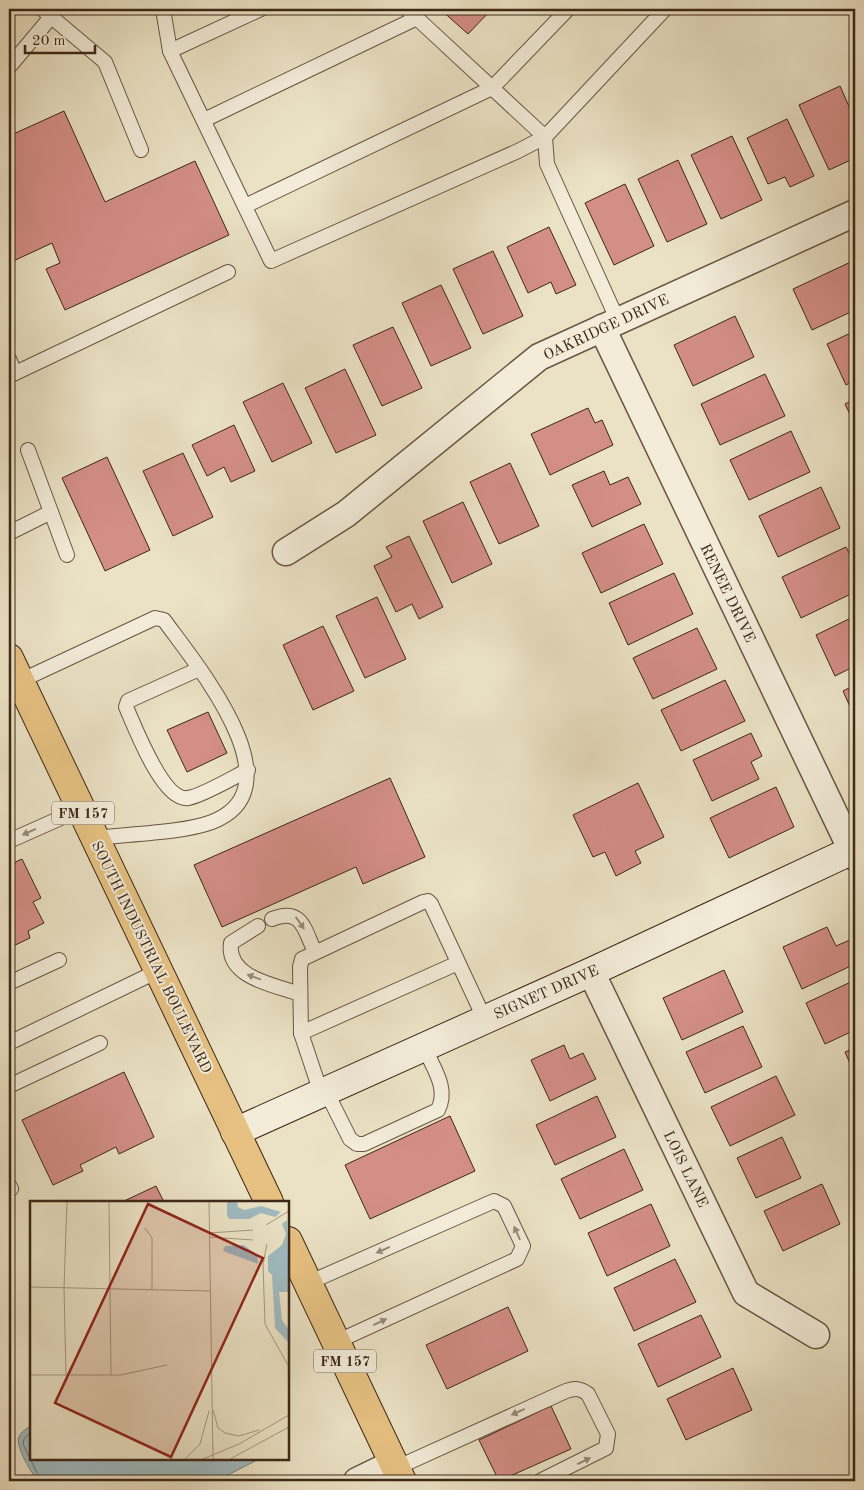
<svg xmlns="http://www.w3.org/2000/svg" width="864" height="1490" font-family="'Old Standard TT',serif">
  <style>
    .water { fill: #9fbac0; stroke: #787f7c }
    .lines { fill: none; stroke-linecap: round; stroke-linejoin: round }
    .shore { stroke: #6e706c; stroke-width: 1 }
    .building { fill: #d38e86; stroke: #3d2717 }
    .lane-casing { stroke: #685642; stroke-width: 16 }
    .street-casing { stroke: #685642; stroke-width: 29 }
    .secondary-casing { stroke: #3d2717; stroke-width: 30 }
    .primary-casing { stroke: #3d2717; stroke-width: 30 }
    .lane { stroke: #f2ecd9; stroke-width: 14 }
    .street { stroke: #f2ecd9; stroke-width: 26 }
    .secondary { stroke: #f2ecd9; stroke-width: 28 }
    .primary { stroke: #e6c182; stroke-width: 28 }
    .oneway { fill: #988a78 }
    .labels { text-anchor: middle; stroke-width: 4; stroke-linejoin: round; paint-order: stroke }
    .shield { fill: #f2ecd9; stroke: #736251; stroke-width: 1 }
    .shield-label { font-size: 14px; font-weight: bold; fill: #3d2717 }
    .street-label { font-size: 15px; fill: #3d2717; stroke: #f2ecd9 }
    .inset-road { fill: none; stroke: #a5977f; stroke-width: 1 }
    .view { fill: #8f2418; fill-opacity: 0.15; stroke: #8f2418; stroke-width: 2.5 }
    .inset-edge { fill: none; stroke: #3d2717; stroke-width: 2.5 }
  </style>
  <rect width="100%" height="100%" fill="#ebe2c5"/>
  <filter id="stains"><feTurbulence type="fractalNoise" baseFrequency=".004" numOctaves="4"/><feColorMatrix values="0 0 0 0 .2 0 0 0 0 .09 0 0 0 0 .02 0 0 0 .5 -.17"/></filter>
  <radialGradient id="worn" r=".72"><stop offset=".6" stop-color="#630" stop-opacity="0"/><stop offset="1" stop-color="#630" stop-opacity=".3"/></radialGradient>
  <path class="water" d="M 31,1426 L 31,1459 L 259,1459 L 216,1481 L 39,1481 C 32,1475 15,1446 19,1437 C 21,1432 27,1428 31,1426 Z"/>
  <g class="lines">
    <polyline class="shore" points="31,1432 24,1439 23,1444 41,1481"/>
  </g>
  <g class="building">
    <polygon points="440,9 492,9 468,34"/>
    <polygon points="840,86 855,120 855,158 829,170 799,105"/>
    <polygon points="64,111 105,202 195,161 229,235 65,310 46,269 60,263 52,243 9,263 9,136"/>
    <polygon points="787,119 814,176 790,187 785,177 768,184 747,138"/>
    <polygon points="732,136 762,200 721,219 691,155"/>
    <polygon points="678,160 707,224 667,242 638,179"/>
    <polygon points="625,184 654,246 614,265 585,203"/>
    <polygon points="549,227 576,285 556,294 551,282 528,293 507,247"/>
    <polygon points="493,251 523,316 483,334 453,269"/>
    <polygon points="855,260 855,310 812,330 793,289"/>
    <polygon points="441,285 471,348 431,366 402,303"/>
    <polygon points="735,316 754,357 693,386 674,345"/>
    <polygon points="393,327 422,388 382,406 353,345"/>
    <polygon points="855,331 855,380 846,385 827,344"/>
    <polygon points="345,369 376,435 336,453 305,388"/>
    <polygon points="765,374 785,416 720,445 701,404"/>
    <polygon points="283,383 312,443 272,462 243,402"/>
    <polygon points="855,399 855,425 845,404"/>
    <polygon points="588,408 595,423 602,420 613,445 550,475 531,434"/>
    <polygon points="234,425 255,471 231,482 224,467 207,476 192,445"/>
    <polygon points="791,431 810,472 749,500 730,460"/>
    <polygon points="183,453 213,517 173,536 143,471"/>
    <polygon points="107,457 150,550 105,571 62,478"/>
    <polygon points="510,463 539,526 499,544 470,482"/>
    <polygon points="604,471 610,485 628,477 641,504 592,527 572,485"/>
    <polygon points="821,487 840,528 778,557 759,516"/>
    <polygon points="463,502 492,564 452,583 423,521"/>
    <polygon points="644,524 663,564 601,593 582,553"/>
    <polygon points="409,536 443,607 419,619 412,604 396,612 374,566 392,557 386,547"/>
    <polygon points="846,547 855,565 855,592 801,618 782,577"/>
    <polygon points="674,573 693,614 628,645 609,603"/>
    <polygon points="377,597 406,659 365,678 336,616"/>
    <polygon points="855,616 855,666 835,676 816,635"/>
    <polygon points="323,626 354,691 313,710 283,645"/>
    <polygon points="697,628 717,669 653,699 633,658"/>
    <polygon points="725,680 745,721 681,751 661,710"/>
    <polygon points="855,685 855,718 843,691"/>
    <polygon points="208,712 227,753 187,772 167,730"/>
    <polygon points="751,733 762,756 751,762 759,779 712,801 693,760"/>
    <polygon points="390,778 425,857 363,884 356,867 222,927 194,865"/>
    <polygon points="638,783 664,837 635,851 641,863 616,876 605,852 593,857 573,815"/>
    <polygon points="776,787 794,827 729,858 710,818"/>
    <polygon points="22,859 41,898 33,902 44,923 28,931 30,938 9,948 9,865"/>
    <polygon points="827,927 836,946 852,939 855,946 855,964 802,989 783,947"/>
    <polygon points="724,970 743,1012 682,1040 663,998"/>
    <polygon points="855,980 855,1030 825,1044 806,1003"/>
    <polygon points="743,1026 762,1067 705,1093 686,1052"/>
    <polygon points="564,1045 570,1059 583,1053 596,1079 550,1101 531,1060"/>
    <polygon points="855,1048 855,1075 845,1052"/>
    <polygon points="124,1072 154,1137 119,1154 116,1147 80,1165 83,1171 53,1185 22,1120"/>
    <polygon points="776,1076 795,1115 730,1146 711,1107"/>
    <polygon points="597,1096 616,1137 555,1165 536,1125"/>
    <polygon points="450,1116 475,1171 370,1219 345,1165"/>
    <polygon points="782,1137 801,1178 756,1198 737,1158"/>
    <polygon points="624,1149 643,1190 580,1219 561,1179"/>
    <polygon points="822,1184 840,1224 783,1251 764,1211"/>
    <polygon points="156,1186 164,1202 122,1202"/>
    <polygon points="651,1204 670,1246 607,1276 588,1233"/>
    <polygon points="675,1259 696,1302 634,1331 614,1288"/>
    <polygon points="508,1307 528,1351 447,1389 426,1345"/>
    <polygon points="701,1315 721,1357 658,1387 638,1344"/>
    <polygon points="733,1368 752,1410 686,1440 667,1399"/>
    <polygon points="551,1406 571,1449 499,1481 479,1440"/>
  </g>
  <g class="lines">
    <defs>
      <g id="lane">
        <polyline points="42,9 105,62 141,150"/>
        <polyline points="163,9 170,51 271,261 518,151 545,137 665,9"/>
        <polyline points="407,9 545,137 547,164 618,321"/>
        <polyline points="170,51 261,9"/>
        <polyline points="9,67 51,17"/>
        <polyline points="204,120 417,18"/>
        <polyline points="245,206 492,88 568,9"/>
        <polyline points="9,359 15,373"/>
        <polyline points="9,376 228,272"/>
        <polyline points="28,450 51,512"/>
        <polyline points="9,533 51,512 67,555"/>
        <path d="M 199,669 L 128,701 L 126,707 C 135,727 163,802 188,798 C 202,796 234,777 248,770"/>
        <path d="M 20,681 L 155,618 L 164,620 C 194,662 301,788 212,822 C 183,833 127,834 95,838"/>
        <polyline points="9,841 81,809"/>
        <path d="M 272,919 C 302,907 304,929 315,952"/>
        <path d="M 258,926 L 231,943 C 226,978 275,985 300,994"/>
        <polyline points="9,983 59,960"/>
        <polyline points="301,1033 458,963"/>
        <polyline points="9,1043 158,971"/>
        <polyline points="9,1086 100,1043"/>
        <path d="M 326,1091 L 350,1139 L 357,1144 L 364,1144 L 438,1110 C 449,1088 433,1068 424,1047"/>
        <polyline points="321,1093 301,1033 300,967 302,959 423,902 428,901 431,904 485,1020"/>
        <polyline points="9,1185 11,1189 9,1190"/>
        <polyline points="308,1283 494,1201 504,1206 523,1246 517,1259 336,1342"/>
        <path d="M 396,1468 L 566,1391 C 575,1388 580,1388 588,1394 L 608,1434 L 606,1448 L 540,1481"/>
      </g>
      <g id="street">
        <polyline points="602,328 855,857"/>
        <polyline points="286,552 346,514 539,357 855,213"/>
        <polyline points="591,972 746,1293 816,1335"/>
        <polyline points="357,1481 394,1463"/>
      </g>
      <polyline id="secondary" points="235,1132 591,972 855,849"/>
      <g id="primary">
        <polyline points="9,658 269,1202"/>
        <polyline points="288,1241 402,1481"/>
      </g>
    </defs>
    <use href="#lane" class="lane-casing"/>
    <use href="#street" class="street-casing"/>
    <use href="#secondary" class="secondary-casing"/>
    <use href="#primary" class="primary-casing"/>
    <use href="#lane" class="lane"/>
    <use href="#street" class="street"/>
    <use href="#secondary" class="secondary"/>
    <use href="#primary" class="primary"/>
  </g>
  <defs><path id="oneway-solid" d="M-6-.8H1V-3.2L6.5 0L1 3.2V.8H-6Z" transform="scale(1.25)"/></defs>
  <g class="oneway">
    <use href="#oneway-solid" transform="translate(29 832) rotate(156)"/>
    <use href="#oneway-solid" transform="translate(300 923) rotate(55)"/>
    <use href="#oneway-solid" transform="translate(254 977) rotate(-160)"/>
    <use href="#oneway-solid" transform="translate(517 1233) rotate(-114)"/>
    <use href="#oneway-solid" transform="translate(383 1250) rotate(156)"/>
    <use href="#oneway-solid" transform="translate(380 1322) rotate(-25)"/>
    <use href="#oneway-solid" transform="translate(518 1412) rotate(156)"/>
    <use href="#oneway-solid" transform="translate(584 1461) rotate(-25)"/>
  </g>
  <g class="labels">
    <g class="shield">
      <rect x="52" y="801.5" width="62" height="23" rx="4"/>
      <rect x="314" y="1349.5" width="62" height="23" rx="4"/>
    </g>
    <g class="shield-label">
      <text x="83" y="818">FM 157</text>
      <text x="345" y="1366">FM 157</text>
    </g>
    <g class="street-label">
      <text transform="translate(606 327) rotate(-25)" y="5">OAKRIDGE DRIVE</text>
      <text transform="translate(728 593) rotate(64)" y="5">RENEE DRIVE</text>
      <text transform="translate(152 957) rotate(64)" y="5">SOUTH INDUSTRIAL BOULEVARD</text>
      <text transform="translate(546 992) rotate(-24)" y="5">SIGNET DRIVE</text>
      <text transform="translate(686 1169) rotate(64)" y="5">LOIS LANE</text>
    </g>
  </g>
  <g transform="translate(30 1201)">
    <rect width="259" height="259" fill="#ebe2c5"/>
    <path d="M 197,0 L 207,0 L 208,6 L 214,9 L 231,5 L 251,11 L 245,16 L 231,12 L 219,18 L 200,18 L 197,15 ZM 257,19 L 259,91 L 249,91 L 252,119 L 259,129 L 259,142 L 245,127 L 242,74 L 238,70 L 238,55 L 252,44 L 256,33 L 252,23 ZM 214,44 L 227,54 L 228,63 L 193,50 L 195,45 Z" fill="#9fbac0"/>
    <path class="inset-road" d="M 79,0 L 81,174M 179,0 L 183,258M 236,24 L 259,10M 115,27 L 122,37 L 122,89M 179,32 L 223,29M 179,36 L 223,39M 237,43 L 233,63 L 235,123 L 259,166M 0,86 L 180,90M 0,174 L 91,174 L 137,164M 36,174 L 34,87 L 37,0M 183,209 L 188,227 L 195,232 L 209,235 L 229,229M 155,258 L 170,243 L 179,210M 173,258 L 209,243 L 259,214M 200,258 L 259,226"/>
    <path class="view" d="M 118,3 L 233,57 L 141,256 L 25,202 Z"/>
    <rect width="259" height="259" class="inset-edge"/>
  </g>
  <rect width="864" height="1490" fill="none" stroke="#ebe2c5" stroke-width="30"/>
  <rect x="10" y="10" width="844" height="1470" fill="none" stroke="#3d2717" stroke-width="2.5"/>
  <rect x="15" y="15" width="834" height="1460" fill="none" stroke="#3d2717"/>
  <path d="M25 45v8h70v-8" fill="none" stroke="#3d2717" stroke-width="2.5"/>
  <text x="32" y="45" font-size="15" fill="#3d2717" stroke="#f2ecd9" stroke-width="4" paint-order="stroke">20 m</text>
  <rect width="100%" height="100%" filter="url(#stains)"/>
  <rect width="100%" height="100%" fill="url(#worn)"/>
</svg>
